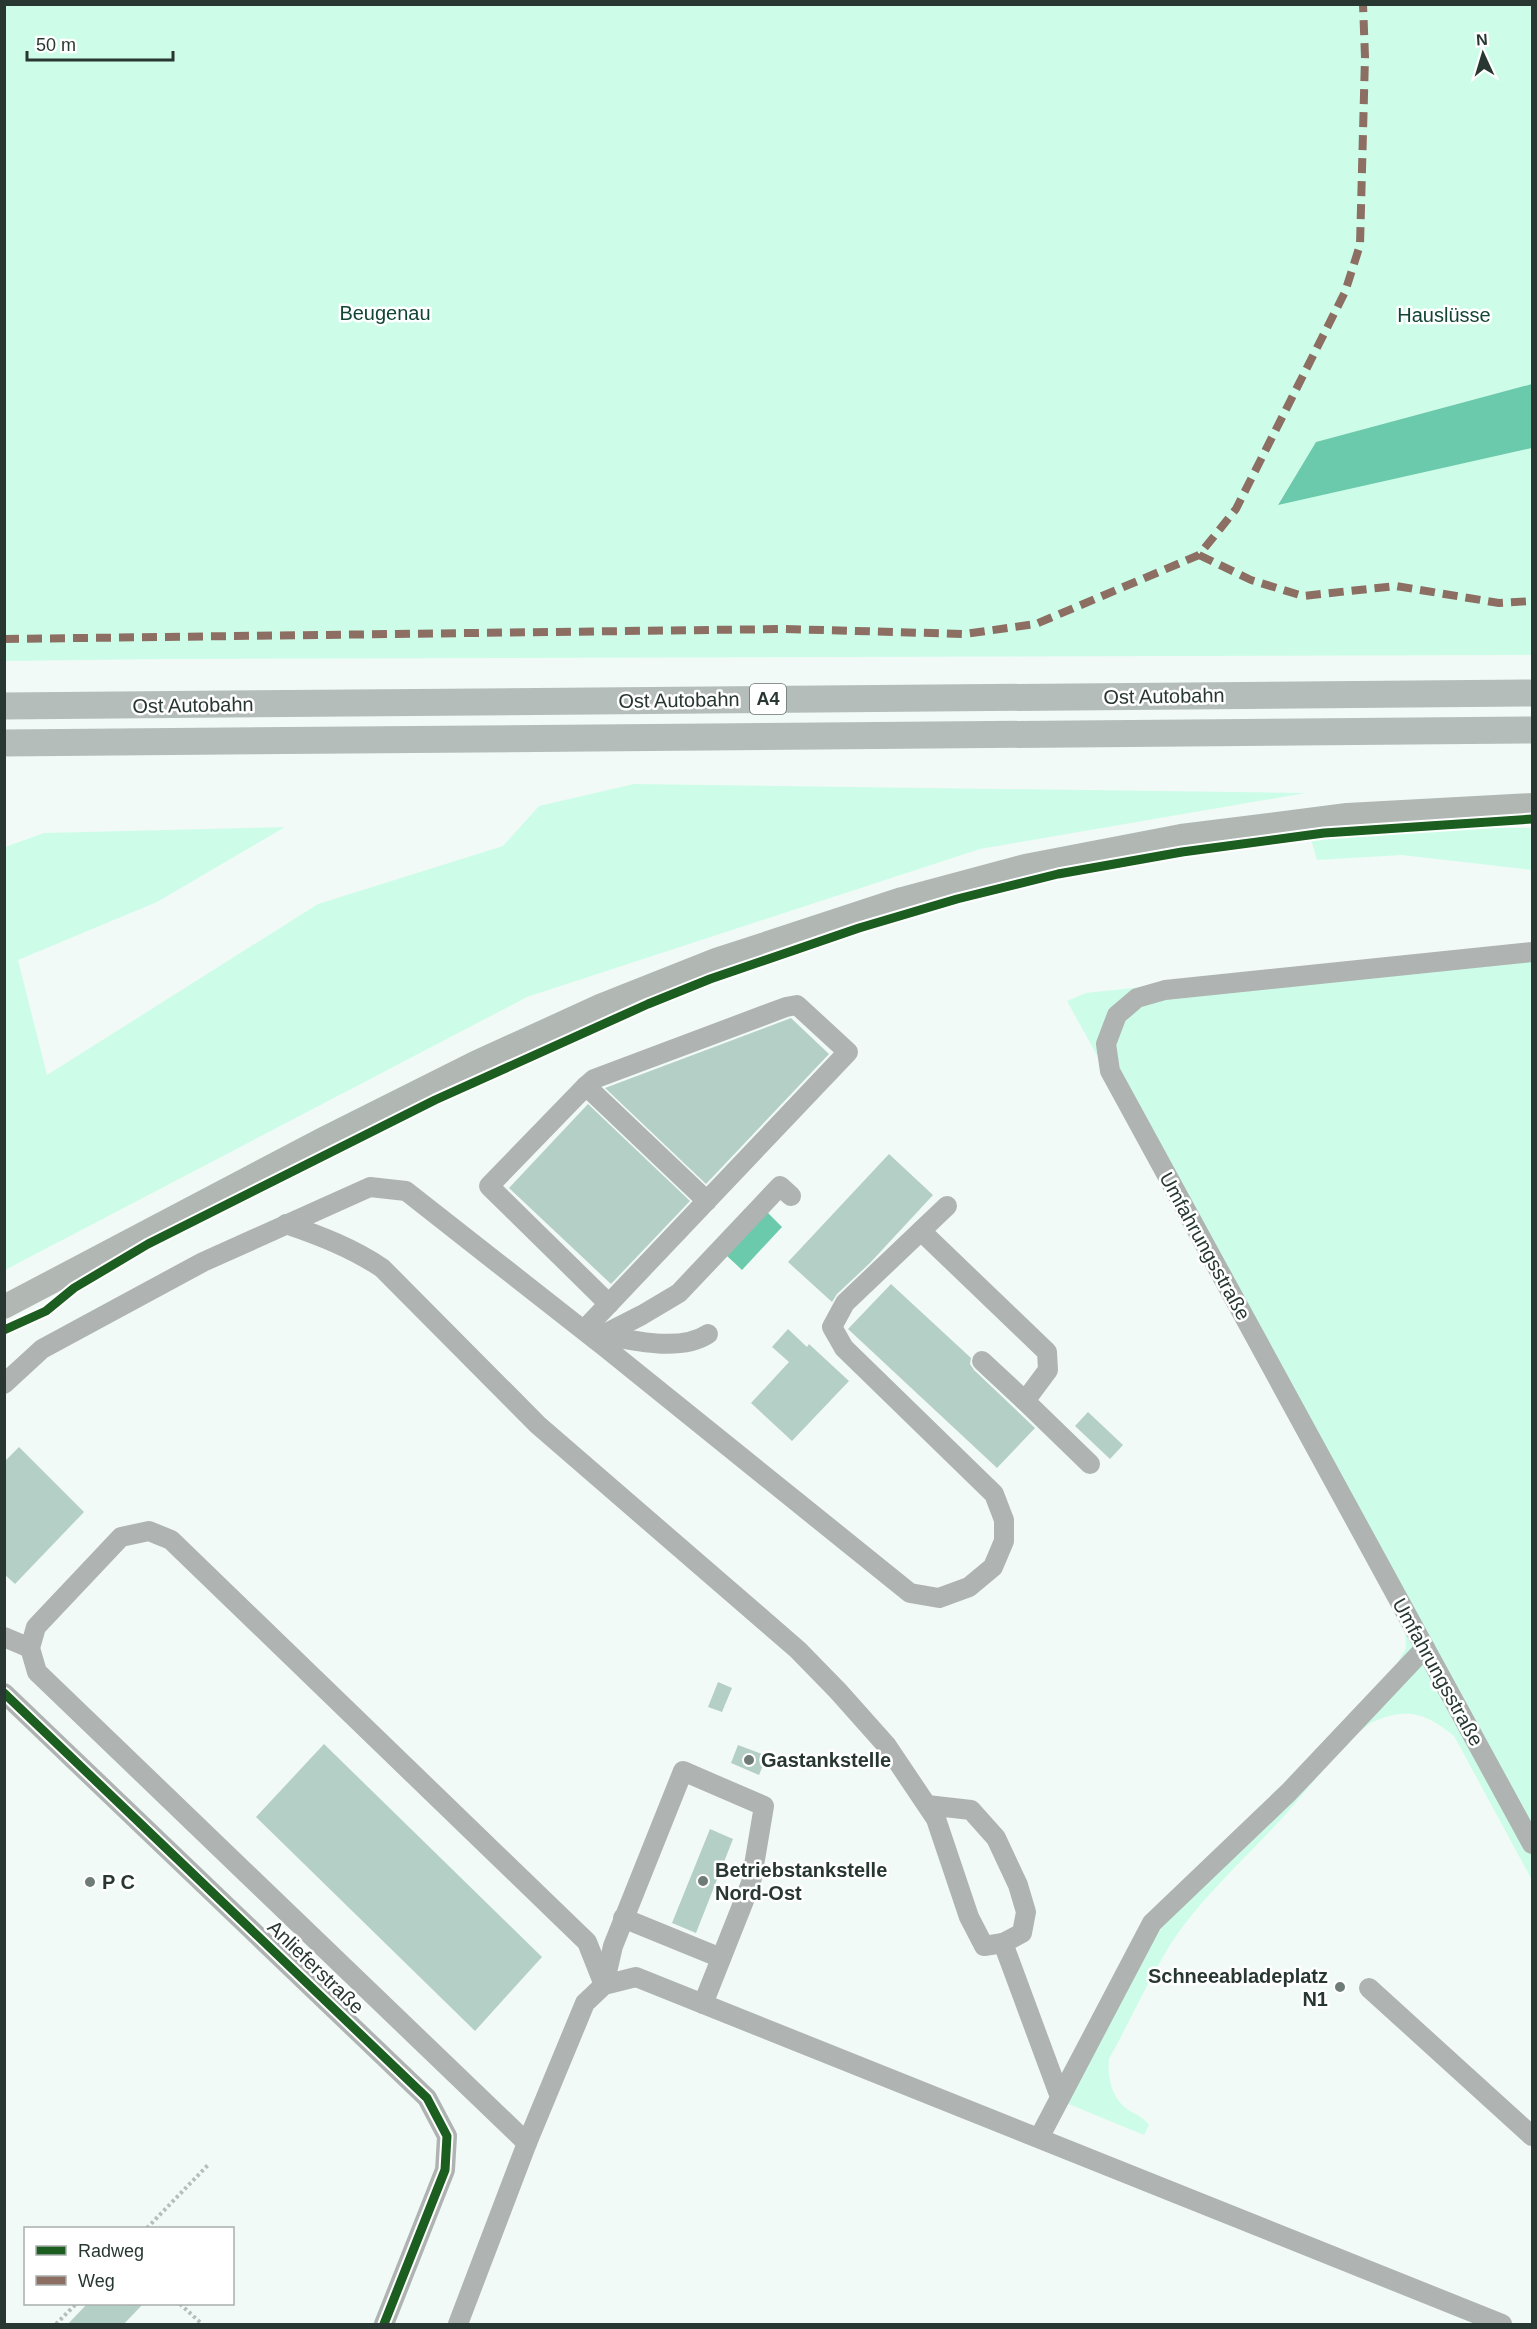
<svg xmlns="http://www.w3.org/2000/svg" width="1537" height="2329" font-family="Arial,sans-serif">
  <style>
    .green { fill: #cdfde9 }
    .water { fill: #6bcaac }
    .building { fill: #b4d0c6 }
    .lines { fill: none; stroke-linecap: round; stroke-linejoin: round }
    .path { stroke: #b6bdbb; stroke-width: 4; stroke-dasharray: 3 3; stroke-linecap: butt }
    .minor { stroke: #afb4b2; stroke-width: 20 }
    .major { stroke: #b1b8b4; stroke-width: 24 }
    .highway { stroke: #b4bdb9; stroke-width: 27 }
    .quiet { stroke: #8d6e63; stroke-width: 8; stroke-dasharray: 15 8; stroke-linecap: butt }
    .cycleway-casing { stroke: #fff; stroke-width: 13 }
    .cycleway { stroke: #1b5e20; stroke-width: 9 }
    .poi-dot { fill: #6f7b76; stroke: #fff; stroke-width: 2 }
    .labels { text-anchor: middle; stroke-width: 5; stroke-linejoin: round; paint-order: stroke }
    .shield { fill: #fff; stroke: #68736f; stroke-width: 1.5 }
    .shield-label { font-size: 18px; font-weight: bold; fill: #283731 }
    .park-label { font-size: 20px; fill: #114635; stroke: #fff }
    .street-label { font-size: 20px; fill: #283731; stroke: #fff }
    .poi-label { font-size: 20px; font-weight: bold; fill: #283731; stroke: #fff; text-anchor: start }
  </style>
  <rect width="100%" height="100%" fill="#f2faf7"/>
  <g class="green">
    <polygon points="4,5 1532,5 1532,384 1316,442 1278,504 1532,448 1532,655 164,659 5,661"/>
    <polygon points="634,784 1306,793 980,849 527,997 5,1270 5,847 44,833 285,827 157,902 18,960 47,1075 318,904 503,846 539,806"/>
    <polygon points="1445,828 1532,828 1532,870 1402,855 1317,860 1311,840"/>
    <path d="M 1532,945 L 1532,1880 L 1454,1736 C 1427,1714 1408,1707 1375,1721 C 1356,1728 1303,1794 1287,1813 C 1248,1856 1197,1901 1167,1950 C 1146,1985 1129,2023 1109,2059 C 1107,2078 1112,2100 1130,2111 C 1137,2115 1143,2117 1149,2125 L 1144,2135 L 1066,2103 L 1140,1958 L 1172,1912 L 1366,1717 L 1406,1648 L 1404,1614 L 1067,1001 L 1086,993 Z"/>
  </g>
  <g class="water">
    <polygon points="1532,384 1532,448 1278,505 1316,442"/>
    <polygon points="767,1212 782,1227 742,1270 726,1255"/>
  </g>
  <g class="building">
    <polygon points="791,1018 829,1054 706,1184 605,1088"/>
    <polygon points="588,1104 690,1201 611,1284 509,1188"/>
    <polygon points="889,1154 933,1195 870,1263 837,1294 832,1302 788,1262"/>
    <polygon points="891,1284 971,1358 970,1364 974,1370 1035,1428 997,1468 848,1329"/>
    <polygon points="788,1329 807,1347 809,1344 849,1381 792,1441 751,1403 789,1362 772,1347"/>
    <polygon points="1088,1412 1123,1445 1110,1459 1075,1426"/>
    <polygon points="19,1447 84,1512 15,1584 4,1574 4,1462"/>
    <polygon points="718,1682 732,1688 722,1712 708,1707"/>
    <polygon points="324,1744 542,1957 475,2031 256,1817"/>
    <polygon points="738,1745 767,1756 759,1775 731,1763"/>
    <polygon points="710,1829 733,1839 696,1933 672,1923"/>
    <polygon points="87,2304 143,2304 123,2325 67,2325"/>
  </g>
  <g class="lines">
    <g class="path">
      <polyline points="147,2228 208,2165"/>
      <polyline points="180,2304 202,2324"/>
      <polyline points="56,2324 76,2304"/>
    </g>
    <g class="minor">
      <polyline points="1532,952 1165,990 1137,998 1117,1015 1106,1044 1110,1071 1532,1844"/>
      <polyline points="586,1086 489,1186 609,1304"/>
      <path d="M 286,1224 C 321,1236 352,1248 382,1268 L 538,1425 L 798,1650 L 838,1691 L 887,1746 L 936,1819 L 969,1917 L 984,1946 L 1003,1943 L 1022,1933 L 1026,1912 L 1018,1885 L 996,1838 L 971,1810 L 927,1805"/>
      <polyline points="921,1231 1047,1352 1048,1370 1025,1401 1090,1464"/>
      <polyline points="584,1330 848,1052 797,1005 786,1007 594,1079 586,1086 707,1201"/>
      <path d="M 603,1335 C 634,1341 681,1352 708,1334"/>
      <polyline points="595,1339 642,1315 679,1293 780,1186 791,1196"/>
      <polyline points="982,1361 1025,1401"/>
      <polyline points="4,1384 42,1349 203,1262 370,1187 406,1191 606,1348 910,1593 939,1598 969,1587 993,1567 1004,1541 1004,1520 994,1494 844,1348 832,1327 845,1303 947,1206"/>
      <polyline points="4,1637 30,1648"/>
      <polyline points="4,1693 427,2098 447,2136 445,2170 384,2324"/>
      <polyline points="623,1918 721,1958"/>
      <polyline points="1003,1943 1060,2097"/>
      <polyline points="604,1985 613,1946 683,1771 764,1806 751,1883 703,2004"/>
      <polyline points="1369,1988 1532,2136"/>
      <polyline points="1039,2138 1152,1923 1289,1792 1425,1648"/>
      <polyline points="527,2143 37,1672 30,1648 36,1627 121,1537 149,1531 171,1540 587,1942 604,1985"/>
      <polyline points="458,2324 527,2143 585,2003 604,1985 636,1977 1502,2324"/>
    </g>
    <polyline class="major" points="4,1307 323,1139 475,1063 600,1006 716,960 902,899 1025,866 1181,836 1347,815 1532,805"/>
    <g class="highway">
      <polyline points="4,706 1532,693"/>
      <polyline points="4,743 1532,730"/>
    </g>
    <g class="quiet">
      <polyline points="1199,555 1251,580 1303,596 1396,586 1499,603 1532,601"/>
      <polyline points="4,639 785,629 965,634 1036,624 1199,555 1236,509 1345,292 1360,245 1365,57 1363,4"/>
    </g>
    <defs>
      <g id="cycleway">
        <polyline points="4,1330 46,1311 74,1288 148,1244 435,1100 648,1004 710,979 859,928 957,899 1058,874 1182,852 1324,833 1532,819"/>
        <polyline points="4,1693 427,2098 447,2136 445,2170 384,2324"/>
      </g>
    </defs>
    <use href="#cycleway" class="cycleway-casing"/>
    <use href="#cycleway" class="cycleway"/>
  </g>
  <g class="poi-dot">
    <circle cx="749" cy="1760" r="6"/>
    <circle cx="703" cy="1881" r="6"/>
    <circle cx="90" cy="1882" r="6"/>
    <circle cx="1340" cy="1987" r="6"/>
  </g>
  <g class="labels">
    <rect class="shield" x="750" y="684" width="36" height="30" rx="4.5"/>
    <g class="shield-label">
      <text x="768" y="705">A4</text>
    </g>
    <g class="park-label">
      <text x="385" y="320">Beugenau</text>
      <text x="1444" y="322">Hauslüsse</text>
    </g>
    <g class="street-label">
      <text transform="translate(1164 696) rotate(-1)" y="7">Ost Autobahn</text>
      <text transform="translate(679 700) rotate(-1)" y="7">Ost Autobahn</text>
      <text transform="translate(193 705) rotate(-1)" y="7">Ost Autobahn</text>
      <text transform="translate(1205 1246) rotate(61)" y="7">Umfahrungsstraße</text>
      <text transform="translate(1438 1672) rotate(61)" y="7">Umfahrungsstraße</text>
      <text transform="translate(316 1967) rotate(44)" y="7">Anlieferstraße</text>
    </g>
    <g class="poi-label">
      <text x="761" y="1767">Gastankstelle</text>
      <text x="715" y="1877">Betriebstankstelle<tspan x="715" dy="23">Nord-Ost</tspan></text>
      <text x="102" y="1889">P C</text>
      <text x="1328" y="1983" text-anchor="end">Schneeabladeplatz<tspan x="1328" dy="23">N1</tspan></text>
    </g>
  </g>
  <rect width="1537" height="2329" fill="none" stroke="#283731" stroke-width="12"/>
  <rect x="24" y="2227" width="210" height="78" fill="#ffffff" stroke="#a9afad" stroke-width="1.5"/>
  <rect x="36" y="2246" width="30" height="9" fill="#1b5e20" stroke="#a9afad" stroke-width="1.5"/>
  <text x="78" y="2257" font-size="18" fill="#283731">Radweg</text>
  <rect x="36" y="2276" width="30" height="9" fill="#8d6e63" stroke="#a9afad" stroke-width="1.5"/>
  <text x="78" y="2287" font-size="18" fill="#283731">Weg</text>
  <g transform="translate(1483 54) rotate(356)" stroke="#ffffff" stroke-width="4.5" paint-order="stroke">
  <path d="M0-4.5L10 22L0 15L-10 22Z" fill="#283731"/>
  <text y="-9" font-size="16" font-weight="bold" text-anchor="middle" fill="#283731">N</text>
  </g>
  <path d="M27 51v9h146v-9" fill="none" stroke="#283731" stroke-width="3"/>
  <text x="36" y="51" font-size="18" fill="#283731" stroke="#ffffff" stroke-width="4.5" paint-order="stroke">50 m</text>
</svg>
